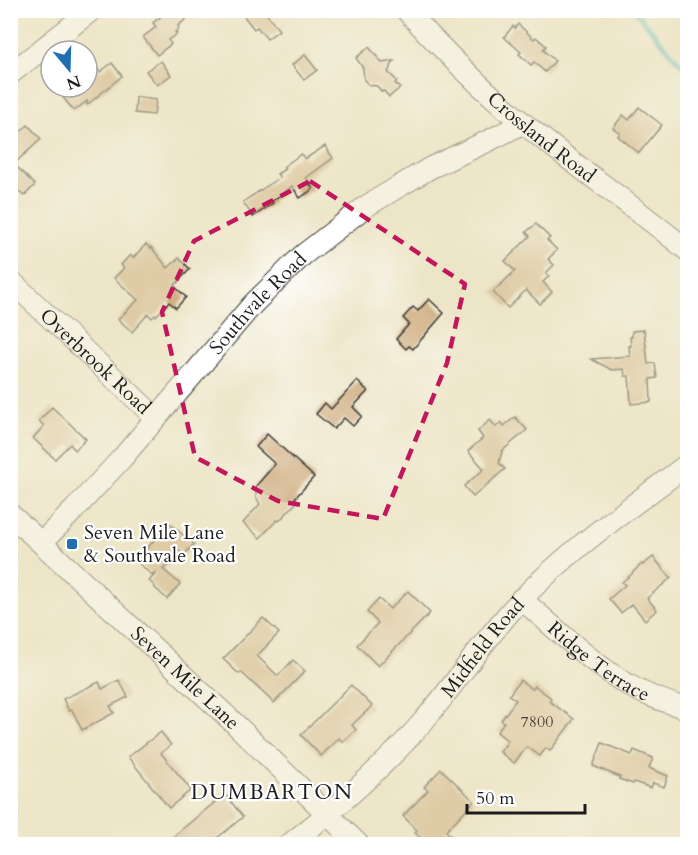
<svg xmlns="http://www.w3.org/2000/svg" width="698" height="855" font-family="Cardo,serif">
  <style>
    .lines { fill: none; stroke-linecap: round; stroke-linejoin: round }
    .stream { stroke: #45b4be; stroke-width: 4.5 }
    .building { fill: #ceac7e }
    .minor-casing { stroke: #3b3a36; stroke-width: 23 }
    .minor { stroke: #fff; stroke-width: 21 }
    .marked { fill: none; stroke: #c2185b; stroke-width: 4.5; stroke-dasharray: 12 8; stroke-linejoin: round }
    .poi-dot { fill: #1f6fb2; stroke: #fff; stroke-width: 2 }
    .labels { text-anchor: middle; stroke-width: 4.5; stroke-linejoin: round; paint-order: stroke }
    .number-label { font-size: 16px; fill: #484034 }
    .street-label { font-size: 20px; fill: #1c1c1c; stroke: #fff }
    .poi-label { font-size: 20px; fill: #1c1c1c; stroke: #fff; text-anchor: start }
    .neighbourhood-label { font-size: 21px; letter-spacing: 1.5px; fill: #1c1c1c; stroke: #fff }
  </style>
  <rect width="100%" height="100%" fill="#fff"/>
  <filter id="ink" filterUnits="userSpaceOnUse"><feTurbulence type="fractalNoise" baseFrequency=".0167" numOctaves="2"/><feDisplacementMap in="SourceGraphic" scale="12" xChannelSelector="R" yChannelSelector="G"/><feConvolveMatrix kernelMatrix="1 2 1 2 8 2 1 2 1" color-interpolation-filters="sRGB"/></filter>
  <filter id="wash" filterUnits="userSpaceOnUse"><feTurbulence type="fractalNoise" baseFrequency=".008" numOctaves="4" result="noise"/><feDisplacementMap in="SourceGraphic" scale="24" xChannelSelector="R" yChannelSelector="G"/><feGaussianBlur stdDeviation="1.35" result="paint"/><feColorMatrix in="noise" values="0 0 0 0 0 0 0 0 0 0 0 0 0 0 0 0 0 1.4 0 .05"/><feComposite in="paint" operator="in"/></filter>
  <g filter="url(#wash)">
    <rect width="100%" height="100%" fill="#ede5c7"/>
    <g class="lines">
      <polyline class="stream" points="634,10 688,72"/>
    </g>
    <g id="blocks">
      <g class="building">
        <polygon points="169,10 196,10 178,26 179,29 175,32 177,34 168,40 171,44 157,55 143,37 156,27 153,23"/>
        <polygon points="239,10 264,10 279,30 267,39 257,27 254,29"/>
        <polygon points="518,24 534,39 536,37 546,46 543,50 555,61 545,72 534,62 531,65 519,54 521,52 504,37 513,26 515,28"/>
        <polygon points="369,47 382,63 394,61 388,72 397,81 395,83 400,88 389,97 384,91 382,92 377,86 369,85 364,80 363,68 356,58"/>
        <polygon points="305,55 317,70 304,80 292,65"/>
        <polygon points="161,61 171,75 157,85 146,71"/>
        <polygon points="112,63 122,76 87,105 87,101 74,111 62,96 73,87 87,87 87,76 97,68 100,72"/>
        <polygon points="136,97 156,100 154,115 135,113"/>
        <polygon points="639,107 662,125 639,153 618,136 620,133 613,128 623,115 629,120"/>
        <polygon points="28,125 41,139 14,164 35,185 24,196 10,183 10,141"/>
        <polygon points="325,146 333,158 306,178 313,189 300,198 292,186 272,201 273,203 253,217 243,202 280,177 277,174 285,169 283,167 301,154 305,159"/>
        <polygon points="536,224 550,238 547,240 557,250 548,259 554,265 546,273 549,276 543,282 552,292 540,304 526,290 508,308 493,292 515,271 505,261 530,236 526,232"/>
        <polygon points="146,244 150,248 151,247 168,268 179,258 190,269 174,286 186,297 176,308 169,302 156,316 155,315 152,318 148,314 132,332 118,319 138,300 114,278 124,268 121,265 130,255 133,258"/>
        <polygon points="429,299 444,313 413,349 409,346 406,349 396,339 409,324 403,318 413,307 418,311"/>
        <polygon points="644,330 648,364 655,363 657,378 650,379 651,402 631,404 629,376 625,376 624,369 612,370 591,359 630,356 629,346 631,346 630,337 632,337 632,331"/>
        <polygon points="357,381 368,391 353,407 362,416 353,426 344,418 334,429 316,414 325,403 331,409"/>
        <polygon points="52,407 86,439 75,450 70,444 55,459 33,438 44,426 39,421"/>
        <polygon points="515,417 527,430 502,451 499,463 505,469 473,497 464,486 484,469 468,451 483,438 478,431 490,420 496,427 501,422 504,426"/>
        <polygon points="267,434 314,477 295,498 298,501 279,521 277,520 260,538 243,523 260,504 256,497 256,486 275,464 256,447"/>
        <polygon points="169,523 194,544 184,555 176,548 173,563 163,569 180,584 167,599 154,587 155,586 149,581 157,572 152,575 136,561"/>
        <polygon points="653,557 671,578 647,598 657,610 645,620 632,604 621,613 609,599 625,585 622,582 632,574 632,573 642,564 643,565"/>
        <polygon points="408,591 430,613 378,666 357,645 378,623 367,612 379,599 390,609"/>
        <polygon points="263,618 279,633 257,656 278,676 293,660 305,671 274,703 241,672 239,674 223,659"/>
        <polygon points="119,680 128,697 110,706 114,713 82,730 72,710 69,711 63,699 99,682 102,689"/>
        <polygon points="520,680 532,689 535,686 551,698 549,701 574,719 550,751 546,748 540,756 527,747 514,763 500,752 508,741 497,732 504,722 501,720 516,700 509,695"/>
        <polygon points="351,685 372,706 352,725 356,730 343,742 339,738 321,756 301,735"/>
        <polygon points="161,732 171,745 161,753 191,790 169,808 128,757"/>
        <polygon points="602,743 632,755 634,750 653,758 649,768 668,776 664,787 653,783 651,788 634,782 633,784 619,779 620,777 593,766"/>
        <polygon points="441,769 474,801 446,831 460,844 427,844 415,833 417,830 403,816 428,790 424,787"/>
        <polygon points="225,794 243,817 226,831 209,844 164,844"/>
      </g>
    </g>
  </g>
  <g filter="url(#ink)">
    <use href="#blocks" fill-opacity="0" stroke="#3b3a36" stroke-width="1.5"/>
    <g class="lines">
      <defs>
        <g id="minor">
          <path id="s1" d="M 406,10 C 437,44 470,77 504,107 C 563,158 628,201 688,251"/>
          <polyline points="10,74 92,10"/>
          <path id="s2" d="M 10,280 L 156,418"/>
          <path id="s3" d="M 10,514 L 233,722 L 358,844"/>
          <path id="s4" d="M 42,542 L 74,510 L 123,457 L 253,304 L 303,255 L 365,207 L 393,190 L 430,168 L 490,140 L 523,123"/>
          <path id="s5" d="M 521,599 C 556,628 588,661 627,684 C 646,696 667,702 688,709"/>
          <path id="s6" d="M 290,844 C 337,807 382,769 421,724 C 456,684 484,638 521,600 C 571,548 631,507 688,464"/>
        </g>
      </defs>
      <use href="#minor" class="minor-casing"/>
      <use href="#minor" class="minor"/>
    </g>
  </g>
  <path d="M0 0H698V855H0ZM 310,181 L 465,284 L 447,363 L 383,519 L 278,501 L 195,457 L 162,312 L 194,241 Z" fill="#ede5c7" fill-opacity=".55" fill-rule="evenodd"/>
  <path class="marked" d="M 310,181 L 465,284 L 447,363 L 383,519 L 278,501 L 195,457 L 162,312 L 194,241 Z"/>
  <rect class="poi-dot" x="66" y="538" width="12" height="12" rx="3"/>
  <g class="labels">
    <g class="number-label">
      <text x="537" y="727">7800</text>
    </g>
    <g class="street-label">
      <text dy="7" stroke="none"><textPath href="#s1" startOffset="186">Crossland Road</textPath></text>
      <text dy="7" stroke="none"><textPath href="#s4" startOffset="322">Southvale Road</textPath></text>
      <text dy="7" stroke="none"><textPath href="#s2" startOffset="118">Overbrook Road</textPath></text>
      <text dy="7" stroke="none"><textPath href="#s6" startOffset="276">Midfield Road</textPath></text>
      <text dy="7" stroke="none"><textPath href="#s5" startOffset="100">Ridge Terrace</textPath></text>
      <text dy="7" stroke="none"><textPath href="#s3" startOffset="240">Seven Mile Lane</textPath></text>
    </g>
    <g class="poi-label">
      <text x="84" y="539">Seven Mile Lane<tspan x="84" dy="23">&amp; Southvale Road</tspan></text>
    </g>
    <g class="neighbourhood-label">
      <text x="272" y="799">DUMBARTON</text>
    </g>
  </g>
  <rect width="698" height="855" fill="none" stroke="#fff" stroke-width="36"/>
  <g transform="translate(69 69) rotate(161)"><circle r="28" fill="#ffffff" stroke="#a4a4a4" stroke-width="1.5"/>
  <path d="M0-4.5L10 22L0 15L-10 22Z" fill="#1f6fb2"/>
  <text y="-9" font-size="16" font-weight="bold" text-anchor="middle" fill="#1c1c1c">N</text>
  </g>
  <path d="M467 804v9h118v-9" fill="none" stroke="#1c1c1c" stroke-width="3"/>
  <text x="476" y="804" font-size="18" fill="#1c1c1c" stroke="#ffffff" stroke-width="4.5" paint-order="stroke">50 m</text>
</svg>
